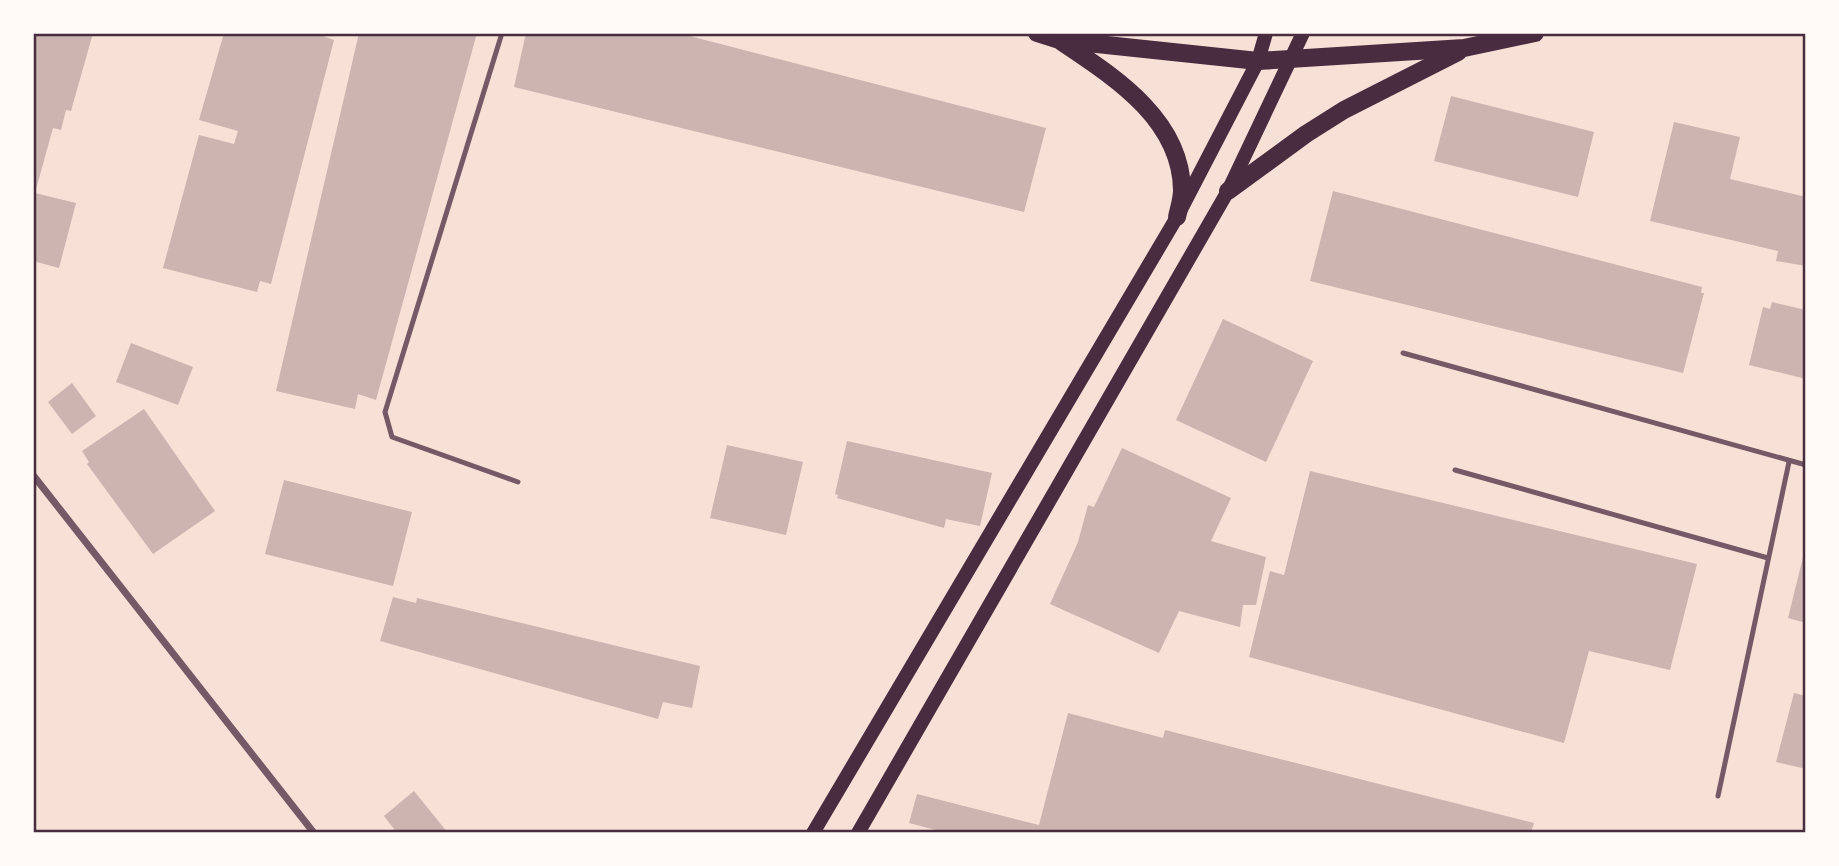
<svg xmlns="http://www.w3.org/2000/svg" width="1839" height="866" font-family="Ubuntu,sans-serif">
  <style>
    .building { fill: #ccb4b1 }
    .lines { fill: none; stroke-linecap: round; stroke-linejoin: round }
    .service { stroke: #755966; stroke-width: 5 }
    .minor { stroke: #755966; stroke-width: 7 }
    .secondary { stroke: #4a2c40; stroke-width: 14 }
    .primary { stroke: #4a2c40; stroke-width: 18 }
    .neatline { fill: none; stroke: #4a2c40; stroke-width: 2.5 }
  </style>
  <rect width="100%" height="100%" fill="#f7e1d7"/>
  <g class="building">
    <polygon points="33,33 93,33 71,111 66,110 61,130 53,128 35,193 76,203 59,268 33,261"/>
    <polygon points="224,33 314,33 334,40 271,284 260,281 257,292 163,268 199,135 234,144 238,131 199,120"/>
    <polygon points="359,33 477,33 376,400 358,394 355,409 276,391"/>
    <polygon points="526,33 678,33 1046,128 1024,212 514,87"/>
    <polygon points="1451,96 1594,132 1578,197 1434,161"/>
    <polygon points="1674,122 1740,137 1730,179 1806,197 1806,266 1776,261 1778,251 1650,221"/>
    <polygon points="1333,191 1702,287 1701,293 1704,293 1683,373 1310,281"/>
    <polygon points="1772,302 1806,310 1806,379 1749,365 1763,307 1770,309"/>
    <polygon points="1223,319 1313,361 1266,462 1176,420"/>
    <polygon points="131,343 193,367 178,405 116,382"/>
    <polygon points="72,383 96,416 72,434 48,402"/>
    <polygon points="144,409 215,511 153,554 87,464 89,462 82,451"/>
    <polygon points="847,441 992,473 980,526 946,519 944,528 837,498 838,495 835,494"/>
    <polygon points="727,445 803,462 786,535 710,518"/>
    <polygon points="1122,448 1231,498 1211,541 1266,557 1256,605 1243,605 1240,627 1179,611 1159,653 1050,604 1078,542 1088,505 1094,507"/>
    <polygon points="1310,471 1697,564 1670,670 1589,651 1564,743 1249,657 1270,571 1284,575"/>
    <polygon points="284,480 412,512 393,586 265,554"/>
    <polygon points="1805,549 1806,549 1806,623 1788,618"/>
    <polygon points="393,597 416,603 417,598 700,666 692,708 663,702 658,719 380,641"/>
    <polygon points="1794,693 1806,696 1806,769 1776,762"/>
    <polygon points="1068,713 1163,738 1165,730 1534,823 1531,833 947,833 909,823 917,794 1039,825"/>
    <polygon points="414,791 448,833 397,833 384,816"/>
  </g>
  <g class="lines">
    <g class="service">
      <polyline points="502,33 385,412 392,437 518,482"/>
      <polyline points="1403,353 1806,465"/>
      <polyline points="1455,470 1768,558"/>
      <polyline points="1718,796 1789,462"/>
    </g>
    <polyline class="minor" points="33,475 314,833"/>
    <g class="secondary">
      <polyline points="813,833 1177,217 1258,61 1266,33"/>
      <polyline points="858,833 1228,191 1303,33"/>
    </g>
    <g class="primary">
      <polyline points="1037,33 1059,40 1258,61 1464,48 1535,33"/>
      <path d="M 1062,42 C 1114,77 1181,119 1182,190 C 1182,199 1179,208 1177,217"/>
      <polyline points="1228,191 1306,134 1344,110 1458,52"/>
    </g>
  </g>
  <rect width="1839" height="866" fill="none" stroke="#fffaf5" stroke-width="70"/>
  <rect x="35" y="35" width="1769" height="796" class="neatline"/>
</svg>
